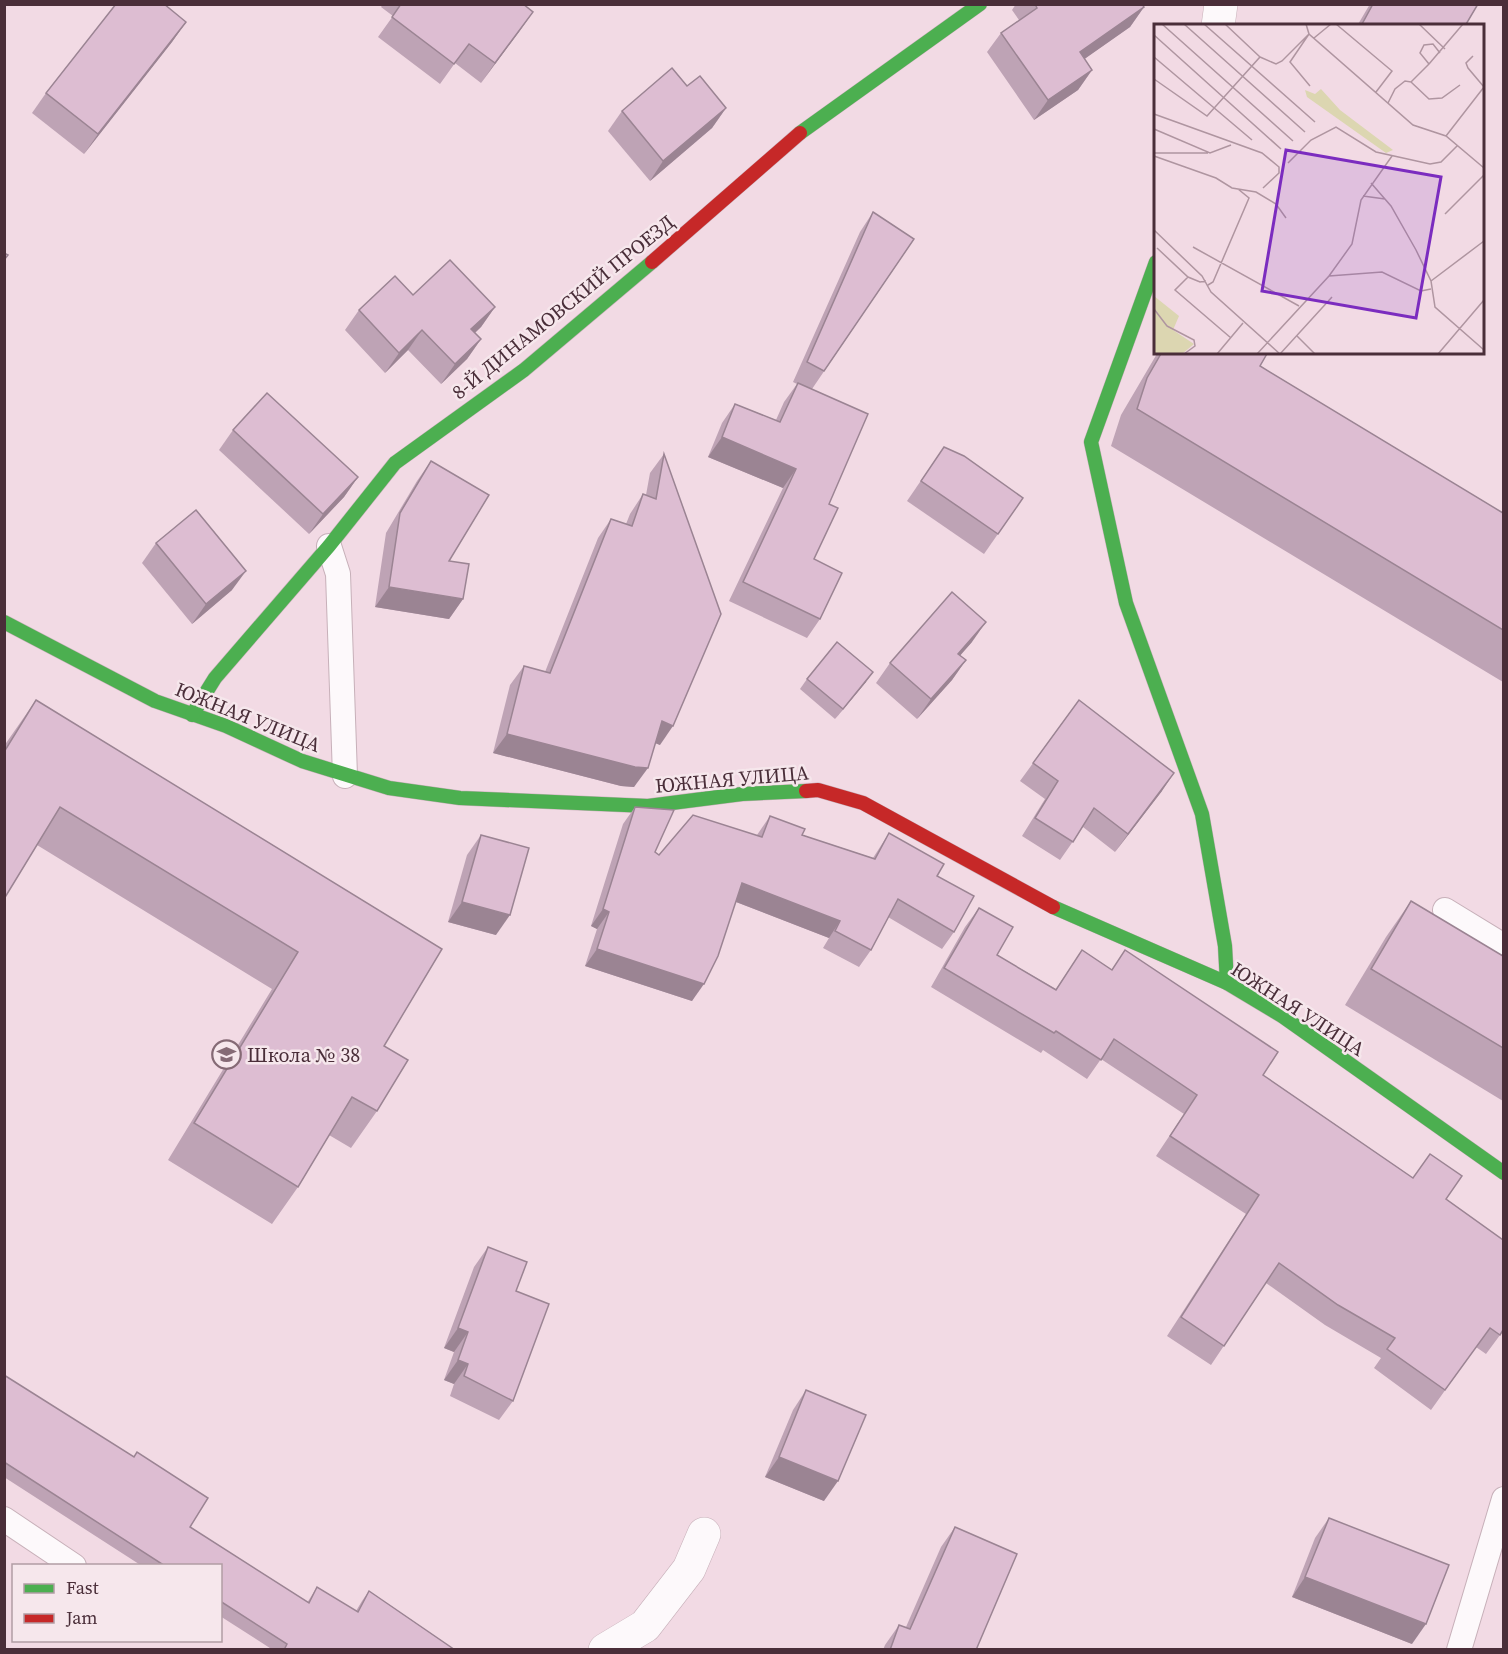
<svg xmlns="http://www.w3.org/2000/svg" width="1508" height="1654" font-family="'Source Serif 4',serif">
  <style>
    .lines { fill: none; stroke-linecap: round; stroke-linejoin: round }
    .lane-casing { stroke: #c7b0b9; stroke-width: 26 }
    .street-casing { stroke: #c7b0b9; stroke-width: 34 }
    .fast-casing { stroke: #c7b0b9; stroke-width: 15 }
    .jam-casing { stroke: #c7b0b9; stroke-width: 15 }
    .lane { stroke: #fdf9fb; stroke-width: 24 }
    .street { stroke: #fdf9fb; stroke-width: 33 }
    .fast { stroke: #4caf50; stroke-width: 14 }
    .jam { stroke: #c62828; stroke-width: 14 }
    .wall { fill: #bea3b5 }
    .shaded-wall { fill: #9b8493 }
    .building { fill: #ddbdd2; stroke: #9b8493; stroke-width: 1.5 }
    .labels { text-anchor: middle; stroke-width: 5; stroke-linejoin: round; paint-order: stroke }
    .street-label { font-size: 20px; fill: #4a2e39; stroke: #f6e7ec }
    .poi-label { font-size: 20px; fill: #4a2e39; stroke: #f6e7ec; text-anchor: start }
    .inset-road { fill: none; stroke: #af95a0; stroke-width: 1.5 }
    .view { fill: #7b2cbf; fill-opacity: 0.15; stroke: #7b2cbf; stroke-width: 3 }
    .inset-edge { fill: none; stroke: #4a2e39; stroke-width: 3 }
  </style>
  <rect width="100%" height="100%" fill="#f2dae4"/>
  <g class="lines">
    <defs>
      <g id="lane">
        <polyline points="329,546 338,574 345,776"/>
        <polyline points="1445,910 1504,946"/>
        <polyline points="4,1519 74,1566"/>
        <polyline points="1459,1650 1504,1499"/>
      </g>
      <g id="street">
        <polyline points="1218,26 1221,4"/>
        <polyline points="605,1650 645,1626 689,1569 704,1534"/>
      </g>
      <g id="fast">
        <polyline points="800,133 980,4"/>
        <polyline points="1156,262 1091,442 1126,603 1202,814 1225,946 1227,983"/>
        <polyline points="4,622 155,701 226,726 302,761 389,788 460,798 648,806 742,794 806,791"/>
        <polyline points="192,715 215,678 329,546 395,463 524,370 652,262"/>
        <polyline points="1053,907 1227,983 1282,1016 1504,1173"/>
      </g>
      <g id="jam">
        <polyline points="652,262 800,133"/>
        <polyline points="806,791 818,790 863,803 1053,907"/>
      </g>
    </defs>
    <use href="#lane" class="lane-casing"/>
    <use href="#street" class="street-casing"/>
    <use href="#fast" class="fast-casing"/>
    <use href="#jam" class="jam-casing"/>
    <use href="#lane" class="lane"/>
    <use href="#street" class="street"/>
    <use href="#fast" class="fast"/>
    <use href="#jam" class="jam"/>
  </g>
  <g class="wall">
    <polygon points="383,4 523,4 533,12 481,83 455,63 440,84 378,37 393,16 381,7"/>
    <polygon points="1016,4 1142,4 1144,7 1130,27 1084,59 1092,70 1078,90 1034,120 987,52 1001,33 1019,20 1012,10"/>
    <polygon points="1370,4 1478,4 1465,26 1357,26"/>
    <polygon points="186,22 172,42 84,154 32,113 46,93"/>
    <polygon points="687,86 726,108 712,128 650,181 608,131 622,111"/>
    <polygon points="873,212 914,239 812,389 829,504 814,559 820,619 807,638 729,601 783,488 708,457 722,423 735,404 776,420 784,402 797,384 793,382 860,232"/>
    <polygon points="413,295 495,307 481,327 475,333 481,339 467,359 441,384 408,350 385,373 345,330 359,310"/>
    <polygon points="1158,352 1268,352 1260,366 1503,513 1503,682 1111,446 1121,415"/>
    <polygon points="233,430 358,477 344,497 309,534 219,450"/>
    <polygon points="944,447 1023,498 984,554 907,501"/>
    <polygon points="664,454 660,745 655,743 634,787 621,786 493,753 510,685 524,666 545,672 598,538 611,519 626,524 630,514 643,494 646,495 650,473"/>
    <polygon points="431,461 449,561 463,599 449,619 375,607 386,533 417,481"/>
    <polygon points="156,543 232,590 192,624 142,563"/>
    <polygon points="972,642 960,655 966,660 952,680 917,719 876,683 890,663"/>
    <polygon points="807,679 866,682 835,719 800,689"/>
    <polygon points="36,700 442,949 384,1046 377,1111 351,1148 329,1135 298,1187 272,1224 168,1160 272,989 37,845 4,899 4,746"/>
    <polygon points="1079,700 1162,791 1115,852 1083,827 1060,860 1022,836 1045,799 1020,781"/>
    <polygon points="635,807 655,852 659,855 757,835 770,816 802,835 873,858 889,833 937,876 954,932 942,949 888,917 871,950 859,967 823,948 829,938 736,902 692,1001 585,966 597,929 591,926 623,824"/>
    <polygon points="481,835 496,935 448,922 467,855"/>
    <polygon points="1411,901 1503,956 1503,1101 1345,1005 1386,937"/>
    <polygon points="979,908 997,955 1056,989 1082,950 1112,970 1125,950 1263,1075 1413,1178 1446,1199 1503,1331 1486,1354 1476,1347 1431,1410 1374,1368 1381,1358 1325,1325 1266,1283 1211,1365 1167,1336 1246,1214 1156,1156 1184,1114 1101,1059 1087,1079 1043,1050 1041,1053 931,987 965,927"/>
    <polygon points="488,1247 516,1291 513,1401 499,1420 450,1396 454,1384 444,1380 454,1352 444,1348 474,1267"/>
    <polygon points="4,1375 190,1527 307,1603 317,1587 356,1611 362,1601 369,1591 455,1650 273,1650 220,1616 220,1566 142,1566 4,1477"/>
    <polygon points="806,1390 824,1501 765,1477 793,1410"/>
    <polygon points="1329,1518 1412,1644 1292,1597 1315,1538"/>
    <polygon points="955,1527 976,1650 883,1650 885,1645 899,1625 906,1627 941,1547"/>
  </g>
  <g class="shaded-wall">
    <polygon points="1144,7 1130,27 1066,72 1080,52"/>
    <polygon points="533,12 519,32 481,83 495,63"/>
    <polygon points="186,22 172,42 84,154 98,134"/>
    <polygon points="1092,70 1078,90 1034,120 1048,100"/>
    <polygon points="726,108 712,128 650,181 663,161"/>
    <polygon points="495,307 481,327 457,349 471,329"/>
    <polygon points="422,330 408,350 385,373 399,353"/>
    <polygon points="481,339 467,359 441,384 455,364"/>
    <polygon points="722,437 796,469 783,488 708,457"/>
    <polygon points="358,477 344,497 309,534 323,514"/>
    <polygon points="246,571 232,590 192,624 206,604"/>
    <polygon points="389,587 463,599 449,619 375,607"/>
    <polygon points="986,622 972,642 944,674 958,654"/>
    <polygon points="966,660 952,680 917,719 931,699"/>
    <polygon points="873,672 866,682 835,719 843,709"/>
    <polygon points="662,721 673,726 660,745 648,740"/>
    <polygon points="507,734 648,768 634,787 621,786 493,753"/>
    <polygon points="1174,773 1162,791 1115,852 1128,834"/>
    <polygon points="742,883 840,921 829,938 731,900"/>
    <polygon points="462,902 510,915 496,935 448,922"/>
    <polygon points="603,909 609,912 597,929 591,926"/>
    <polygon points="597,949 704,984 692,1001 585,966"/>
    <polygon points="458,1328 468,1332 454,1352 444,1348"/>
    <polygon points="458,1360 468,1364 454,1384 444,1380"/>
    <polygon points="779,1457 838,1481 824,1501 765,1477"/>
    <polygon points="1305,1577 1426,1624 1412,1644 1292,1597"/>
  </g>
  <g class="building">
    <polygon points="116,4 164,4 186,22 98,134 46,93"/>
    <polygon points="401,4 523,4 533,12 495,63 469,44 454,64 392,17"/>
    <polygon points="1035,4 1142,4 1144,7 1080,52 1092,70 1048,100 1001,33 1037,8"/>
    <polygon points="1373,4 1478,4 1465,26 1361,26"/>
    <polygon points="672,68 687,86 700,76 726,108 663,161 622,111"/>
    <polygon points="873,212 914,239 824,371 807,362"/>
    <polygon points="4,253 8,255 4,260"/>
    <polygon points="450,260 495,307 471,329 481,339 455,364 422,330 399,353 359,310 395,276 413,295"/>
    <polygon points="1162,352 1268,352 1260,366 1503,513 1503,630 1137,409 1147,378"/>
    <polygon points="798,383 868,414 829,504 838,508 814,559 842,573 820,619 743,582 796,469 722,437 735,404 780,422"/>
    <polygon points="267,393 358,477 323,514 233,430"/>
    <polygon points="944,447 964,456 1023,498 998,534 921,481"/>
    <polygon points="664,454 721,614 673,726 662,721 648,768 635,767 507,734 524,666 550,673 611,519 632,526 643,494 656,499"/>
    <polygon points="431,461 489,495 449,561 469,564 463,599 389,587 400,513"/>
    <polygon points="196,510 246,571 206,604 156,543"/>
    <polygon points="952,592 986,622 958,654 966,660 931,699 890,663"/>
    <polygon points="837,642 873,672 843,709 807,679"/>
    <polygon points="36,700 442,949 384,1046 408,1060 377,1111 352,1097 298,1187 194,1123 298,952 60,807 4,899 4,752"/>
    <polygon points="1079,700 1174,773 1128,834 1094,808 1073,842 1035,818 1058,781 1033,763"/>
    <polygon points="635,807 674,810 655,852 659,855 693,815 762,837 770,816 805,829 802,835 875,859 889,833 944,864 937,876 974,896 954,932 898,899 871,950 835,931 840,921 742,883 718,956 704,984 597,949 609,912 603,909"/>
    <polygon points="481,835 529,848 510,915 462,902"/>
    <polygon points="1411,901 1503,956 1503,1048 1371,969"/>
    <polygon points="979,908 1013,927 997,955 1056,990 1082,950 1112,970 1125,950 1278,1052 1263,1075 1413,1178 1430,1154 1462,1176 1446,1199 1503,1240 1503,1330 1500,1335 1490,1328 1445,1390 1387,1349 1395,1338 1338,1305 1279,1263 1224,1346 1181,1317 1259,1195 1170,1136 1197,1095 1114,1039 1101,1060 1056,1031 1054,1033 944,968"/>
    <polygon points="488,1247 527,1262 516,1291 549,1304 513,1401 464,1376 468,1364 458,1360 468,1332 458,1328"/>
    <polygon points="4,1375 134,1457 137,1452 208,1498 190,1527 309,1603 317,1587 358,1612 369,1591 455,1650 284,1650 287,1644 220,1601 220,1566 165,1566 4,1462"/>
    <polygon points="806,1390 866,1415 838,1481 779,1457"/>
    <polygon points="1329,1518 1449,1565 1426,1624 1305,1577"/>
    <polygon points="955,1527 1017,1554 976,1650 890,1650 899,1625 910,1629"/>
  </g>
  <defs>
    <symbol id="school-ring" viewBox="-11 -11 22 22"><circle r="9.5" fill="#f6e7ec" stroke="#856a75" stroke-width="1.5"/><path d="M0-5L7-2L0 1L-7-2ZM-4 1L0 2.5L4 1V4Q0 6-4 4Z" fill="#856a75"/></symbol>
  </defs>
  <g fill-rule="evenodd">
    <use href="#school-ring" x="210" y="1038" width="33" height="33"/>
  </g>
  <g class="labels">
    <g class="street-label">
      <text transform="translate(563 307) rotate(-39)" y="7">8-Й ДИНАМОВСКИЙ ПРОЕЗД</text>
      <text transform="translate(248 717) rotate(22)" y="7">ЮЖНАЯ УЛИЦА</text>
      <text transform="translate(732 779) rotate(-5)" y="7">ЮЖНАЯ УЛИЦА</text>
      <text transform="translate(1298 1009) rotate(33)" y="7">ЮЖНАЯ УЛИЦА</text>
    </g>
    <g class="poi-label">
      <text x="247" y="1062">Школа № 38</text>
    </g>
  </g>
  <g transform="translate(1154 24)">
    <rect width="330" height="330" fill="#f2dae4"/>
    <path d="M 167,65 L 186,86 L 239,126 L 232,129 L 153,73 L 151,66 L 161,70 Z" fill="#dcd6b1"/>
    <path d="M 0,272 L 25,292 L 19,306 L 40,320 L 28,330 L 0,330 Z" fill="#dcd6b1"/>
    <path class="inset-road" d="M 8,0 L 139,117M 30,0 L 151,108M 50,0 L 161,98M 71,0 L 106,33M 152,0 L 155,10 L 259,101 L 292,112 L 330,144M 182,0 L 238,47 L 222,68M 265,0 L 291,25M 155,10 L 136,38 L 156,62M 0,11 L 127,125M 160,14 L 177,0M 319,32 L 312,39 L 314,44 L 330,63M 0,33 L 98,116M 275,40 L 309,0M 0,55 L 53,92 L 106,33 L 122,40 L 128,37 L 155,10M 257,58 L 275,75 L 288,74 L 306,61M 234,79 L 241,65 L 251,57 L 257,58 L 275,40 L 266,29 L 270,21 L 279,20 L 286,29M 0,90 L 108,129 L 125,143 L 125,149 L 109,164M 0,105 L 56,129 L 77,121M 292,112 L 330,63M 0,129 L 54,129M 0,132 L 62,154 L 78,164 L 102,168 L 122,180 L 132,194M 134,139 L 157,116 L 182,103 L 222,128 L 276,140 L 287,138 L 303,122M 217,159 L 237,182 L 262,226 L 277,257 L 281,283 L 330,326M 209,172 L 231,175M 291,190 L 330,151M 0,206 L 48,252 L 57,268 L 126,330 L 178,273M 39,223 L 145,282M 3,224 L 34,253 L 46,258 L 52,257M 175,252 L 228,248 L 267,267 L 277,265M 34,253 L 21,266 L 77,314M 277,257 L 330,217M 54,261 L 59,258 L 95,174 L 84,165M 0,285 L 13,302M 13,302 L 40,316 L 41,322 L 30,330M 143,312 L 161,330M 63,330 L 89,299M 103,330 L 175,252 L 198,220 L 207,176 L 238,132M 284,330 L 330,276"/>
    <path class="view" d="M 132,126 L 287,153 L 262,294 L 108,267 Z"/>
    <rect width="330" height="330" class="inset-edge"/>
  </g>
  <rect width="1508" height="1654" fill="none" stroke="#4a2e39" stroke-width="12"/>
  <rect x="12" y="1564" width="210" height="78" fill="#f6e7ec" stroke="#b19da4" stroke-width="1.5"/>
  <rect x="24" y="1584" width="30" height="9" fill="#4caf50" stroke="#b19da4" stroke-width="1.5"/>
  <text x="66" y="1594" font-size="18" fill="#4a2e39">Fast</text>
  <rect x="24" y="1614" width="30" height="9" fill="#c62828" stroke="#b19da4" stroke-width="1.5"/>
  <text x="66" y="1624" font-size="18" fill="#4a2e39">Jam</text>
</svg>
